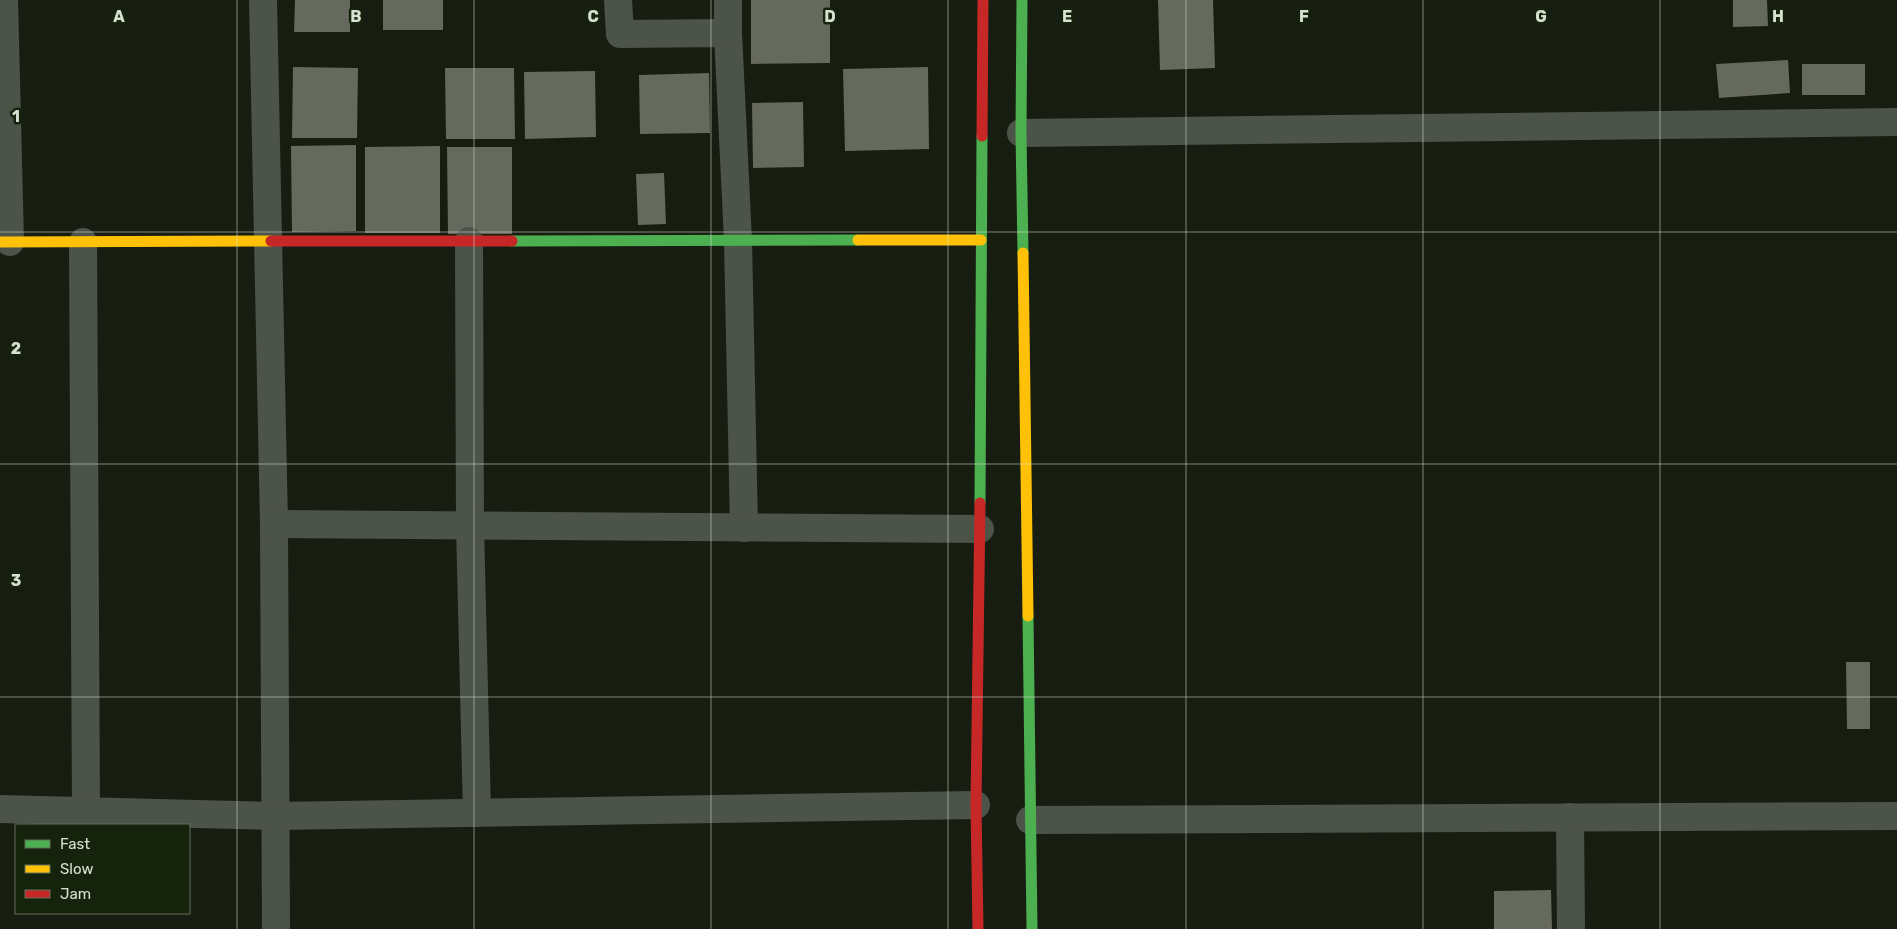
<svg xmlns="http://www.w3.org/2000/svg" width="1897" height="929" font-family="Rubik,sans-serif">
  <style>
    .building { fill: #66695d }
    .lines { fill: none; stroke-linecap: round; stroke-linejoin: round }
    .street { stroke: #4c5348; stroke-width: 28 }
    .fast { stroke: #4caf50; stroke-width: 11 }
    .slow { stroke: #ffc107; stroke-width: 11 }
    .jam { stroke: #c62828; stroke-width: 11 }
    .grid { fill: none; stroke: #d7e0d2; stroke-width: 1; stroke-opacity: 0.55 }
    .grid-label { font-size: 16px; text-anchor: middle; font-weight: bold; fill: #d7e0d2; stroke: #16230c; stroke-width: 5; stroke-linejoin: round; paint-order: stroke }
  </style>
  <rect width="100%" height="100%" fill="#171e11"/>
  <g class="building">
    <polygon points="295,0 350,0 350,32 294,32"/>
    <rect x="383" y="0" width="60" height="30"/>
    <polygon points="751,0 830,0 830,63 751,64"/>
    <polygon points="1158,0 1213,0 1215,68 1160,70"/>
    <polygon points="1733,0 1767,0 1768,26 1733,27"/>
    <polygon points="1788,60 1790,93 1719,98 1716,64"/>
    <rect x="1802" y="64" width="63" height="31"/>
    <polygon points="293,67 358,68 357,138 292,138"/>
    <polygon points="928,67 929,149 845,151 843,69"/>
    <polygon points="445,68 514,68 515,139 446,139"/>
    <polygon points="595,71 596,137 525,139 524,72"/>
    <polygon points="709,73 710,133 640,134 639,75"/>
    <polygon points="803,102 804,167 753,168 752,103"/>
    <polygon points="356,145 356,231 292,232 291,146"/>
    <polygon points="440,146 440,233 365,233 365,147"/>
    <polygon points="447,147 512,147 512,234 448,234"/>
    <polygon points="664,173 666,224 638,225 636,174"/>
    <polygon points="1846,662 1870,662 1870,729 1847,729"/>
    <polygon points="1551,890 1552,929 1494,929 1494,891"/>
  </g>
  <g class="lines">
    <g class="street">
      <polyline points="4,0 10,242"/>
      <polyline points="263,0 274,524 276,929"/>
      <polyline points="618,0 620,34 728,33 738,241 744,528"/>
      <polyline points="728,33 728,0"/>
      <polyline points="1021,133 1897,122"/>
      <polyline points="469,241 470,526 477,813"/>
      <polyline points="83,242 86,811"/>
      <polyline points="274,524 980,529"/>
      <polyline points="0,809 276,816 976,805"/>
      <polyline points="1570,817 1571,929"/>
      <polyline points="1030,820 1897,816"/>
    </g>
    <g class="fast">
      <polyline points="1022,0 1021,133 1023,253"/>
      <polyline points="512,241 858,240"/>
      <polyline points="980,503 982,136"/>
      <polyline points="1028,616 1032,929"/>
    </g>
    <g class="slow">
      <polyline points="858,240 981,240"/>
      <polyline points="0,242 271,241"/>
      <polyline points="1023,253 1028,616"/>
    </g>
    <g class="jam">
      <polyline points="982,136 983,0"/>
      <polyline points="271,241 512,241"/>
      <polyline points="978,929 976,805 980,503"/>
    </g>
  </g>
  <path class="grid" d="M 237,0 L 237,929M 474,0 L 474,929M 711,0 L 711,929M 948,0 L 948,929M 1186,0 L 1186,929M 1423,0 L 1423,929M 1660,0 L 1660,929M 0,232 L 1897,232M 0,464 L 1897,464M 0,697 L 1897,697"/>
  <g class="grid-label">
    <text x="119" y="22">A</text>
    <text x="356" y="22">B</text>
    <text x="593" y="22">C</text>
    <text x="830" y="22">D</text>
    <text x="1067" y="22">E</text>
    <text x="1304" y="22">F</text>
    <text x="1541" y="22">G</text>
    <text x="1778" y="22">H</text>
    <text x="16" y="122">1</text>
    <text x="16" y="354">2</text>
    <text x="16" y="586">3</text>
  </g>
  <rect x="15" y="824" width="175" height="90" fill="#16230c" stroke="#636f5b"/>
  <rect x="25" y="840" width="25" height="8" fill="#4caf50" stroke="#636f5b"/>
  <text x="60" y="849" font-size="15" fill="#d7e0d2">Fast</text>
  <rect x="25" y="865" width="25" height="8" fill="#ffc107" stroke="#636f5b"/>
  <text x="60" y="874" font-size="15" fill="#d7e0d2">Slow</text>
  <rect x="25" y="890" width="25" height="8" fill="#c62828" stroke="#636f5b"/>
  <text x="60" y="899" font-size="15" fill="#d7e0d2">Jam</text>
</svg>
